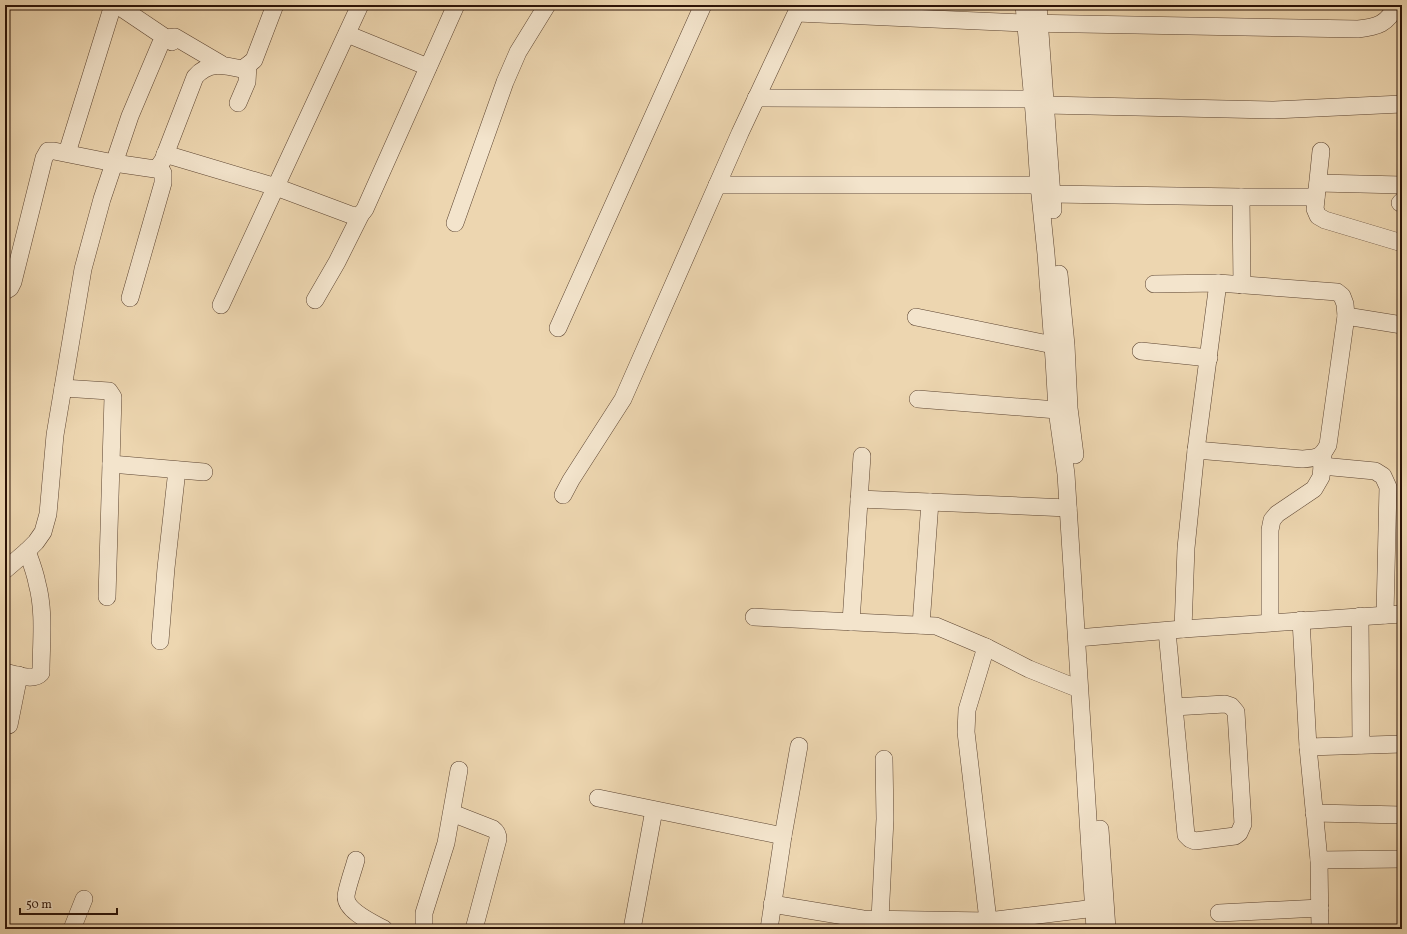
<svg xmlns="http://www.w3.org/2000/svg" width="1407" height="934" font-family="Vollkorn,serif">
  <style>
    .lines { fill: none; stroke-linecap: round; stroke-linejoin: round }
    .minor-casing { stroke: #5c4431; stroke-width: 18 }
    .minor { stroke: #f3e4cc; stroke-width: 17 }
  </style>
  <rect width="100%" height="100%" fill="#edd6b0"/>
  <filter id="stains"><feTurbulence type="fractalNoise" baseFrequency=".005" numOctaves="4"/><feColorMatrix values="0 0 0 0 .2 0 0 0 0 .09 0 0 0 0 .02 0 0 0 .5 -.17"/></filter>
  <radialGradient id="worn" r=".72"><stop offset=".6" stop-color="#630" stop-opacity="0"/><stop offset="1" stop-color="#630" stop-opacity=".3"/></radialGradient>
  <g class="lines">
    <defs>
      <g id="minor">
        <polyline points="117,5 172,42"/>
        <polyline points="1024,5 1034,112 1039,185 1046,254 1054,359 1057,410 1066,474 1095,929"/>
        <polyline points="1038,5 1053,210"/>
        <path d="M 797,13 L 1025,23 L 1358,29 C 1377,27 1388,24 1396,5"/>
        <polyline points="347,34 428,67"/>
        <polyline points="756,98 1033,99"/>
        <polyline points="238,103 247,82 248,65"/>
        <polyline points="1045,105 1274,110 1402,104"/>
        <polyline points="1321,151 1315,209 1318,216 1325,220 1402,243"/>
        <polyline points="67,153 113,5"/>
        <path d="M 165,154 L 276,187 L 351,215 C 358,217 361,215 365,209 L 456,5"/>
        <polyline points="1318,183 1402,185"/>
        <polyline points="717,185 1039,185 1051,194 1241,197 1316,197"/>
        <polyline points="1241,197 1242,285"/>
        <polyline points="1400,203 1402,201"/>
        <polyline points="455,223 505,82 518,52 547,5"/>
        <polyline points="1059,274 1066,345 1069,408 1075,455"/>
        <path d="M 1154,284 L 1218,283 L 1337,292 L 1342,296 L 1345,304 L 1346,316 L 1328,445 C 1321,458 1317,458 1302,459 L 1196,450"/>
        <path d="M 5,291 L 10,288 L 13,282 L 44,158 L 48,151 L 54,151 L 114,163 L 155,169 L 159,166 L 163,160 L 195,77 C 209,61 224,65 242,69 L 248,65 L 254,60 L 275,5"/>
        <polyline points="130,298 163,183 163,173 159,166"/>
        <polyline points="315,300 337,262 361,214"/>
        <polyline points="221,305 360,5"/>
        <polyline points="1346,316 1402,325"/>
        <polyline points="916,317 1053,345"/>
        <polyline points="558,328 703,5"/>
        <polyline points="1141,351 1209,358"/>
        <polyline points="63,388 109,391 113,397 107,597"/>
        <polyline points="918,399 1057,410"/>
        <polyline points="111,464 204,472"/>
        <polyline points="1322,466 1375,471 1383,476 1388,487 1385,615"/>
        <polyline points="563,495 571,480 623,399 740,133 800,5"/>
        <polyline points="859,499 1068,508"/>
        <polyline points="5,570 27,551 36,542 43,532 48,514 55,435 83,269 102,199 130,116 160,45 166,38 175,37 221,64"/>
        <polyline points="1360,616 1361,745"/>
        <polyline points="754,617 936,626 986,647 1029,669 1079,689"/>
        <polyline points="1301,620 1308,747 1319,860 1320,929"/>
        <polyline points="851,622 862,456"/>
        <polyline points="1270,622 1270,530 1272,520 1277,514 1314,489 1321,477 1323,455"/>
        <polyline points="921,625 930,502"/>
        <polyline points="1183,629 1186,548 1196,450 1218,283"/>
        <polyline points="1167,631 1186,835 1190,839 1195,841 1235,836 1239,833 1243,824 1236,712 1231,706 1225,704 1174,707"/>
        <polyline points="1077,638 1183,629 1402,614"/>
        <polyline points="160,641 166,568 177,470"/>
        <polyline points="986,647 967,710 966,732 989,929"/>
        <path d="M 5,672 C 15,674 33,682 41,673 C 41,643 45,612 37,583 C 35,572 31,562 27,551"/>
        <polyline points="9,725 19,675"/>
        <polyline points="1308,747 1402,744"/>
        <polyline points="598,798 783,836"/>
        <path d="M 452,813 L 493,829 C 497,832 498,834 498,839 L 474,929"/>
        <polyline points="1314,813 1402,815"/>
        <polyline points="1100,829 1107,929"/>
        <path d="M 356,860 C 354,868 346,890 346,897 C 346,911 373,923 384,929"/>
        <polyline points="1319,860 1402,859"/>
        <polyline points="772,904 863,919 988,921 1104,907"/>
        <polyline points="1219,913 1320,908"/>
        <polyline points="880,919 885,819 884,759"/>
        <polyline points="72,929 84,899"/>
        <polyline points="424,929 424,913 446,843 459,770"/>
        <polyline points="632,929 654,810"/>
        <polyline points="769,929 783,836 799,746"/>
      </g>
    </defs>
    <use href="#minor" class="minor-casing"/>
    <use href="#minor" class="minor"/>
  </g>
  <rect width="1407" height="934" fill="none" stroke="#edd6b0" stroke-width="20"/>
  <rect x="6" y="6" width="1395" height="922" fill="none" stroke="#2c1307" stroke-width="2"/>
  <rect x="10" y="10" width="1387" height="914" fill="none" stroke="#2c1307"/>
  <path d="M20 908v6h97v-6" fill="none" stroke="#2c1307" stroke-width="2"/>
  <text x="26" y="908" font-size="12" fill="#2c1307" stroke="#f3e4cc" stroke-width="3" paint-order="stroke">50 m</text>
  <rect width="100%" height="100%" filter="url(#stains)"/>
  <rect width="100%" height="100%" fill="url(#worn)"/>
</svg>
